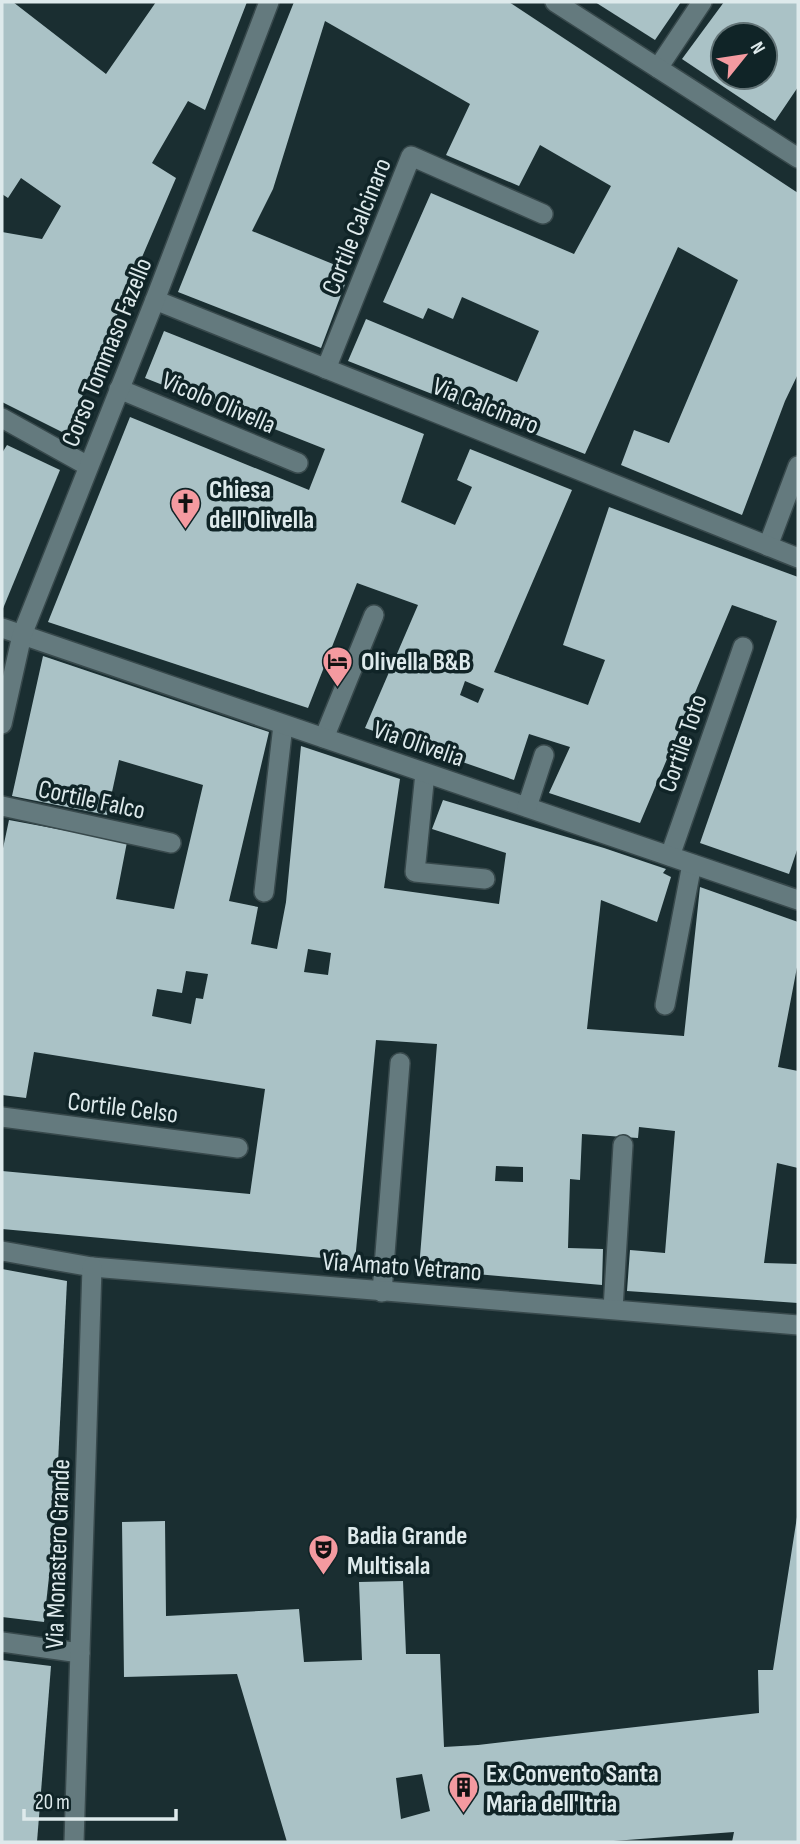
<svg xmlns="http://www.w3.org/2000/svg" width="800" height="1844" font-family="'Sofia Sans Condensed',sans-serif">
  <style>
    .building { fill: #aac2c6; fill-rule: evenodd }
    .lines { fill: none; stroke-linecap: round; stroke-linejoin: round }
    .service-casing { stroke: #38494c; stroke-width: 22 }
    .minor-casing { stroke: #38494c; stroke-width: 22 }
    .service { stroke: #647a7e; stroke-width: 19 }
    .minor { stroke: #647a7e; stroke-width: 19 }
    .labels { text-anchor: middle; stroke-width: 7; stroke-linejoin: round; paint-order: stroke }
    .street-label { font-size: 26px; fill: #deeaec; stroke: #102427 }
    .poi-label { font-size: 26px; font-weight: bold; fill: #deeaec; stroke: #102427; text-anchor: start }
  </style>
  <rect width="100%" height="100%" fill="#1a2e31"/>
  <g class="building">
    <polygon points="2,2 13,2 106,74 156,2 247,2 205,110 188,101 152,163 176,178 66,434 2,402 2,232 42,239 61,206 21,178 8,198 2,194"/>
    <polygon points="294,2 509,2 798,193 798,374 785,401 742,515 621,465 634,430 669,443 738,280 678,247 585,454 348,361 366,319 517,382 539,331 462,297 453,319 428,308 423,319 383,302 431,193 574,254 611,186 540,145 519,186 446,155 470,104 325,21 273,189 252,231 350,271 321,348 178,292"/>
    <polygon points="595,2 681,2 655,40"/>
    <path d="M 724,2 L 798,2 L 798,87 L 775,121 L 682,59 ZM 723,35 L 765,35 L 765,77 L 723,77 Z"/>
    <path d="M 164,331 L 424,434 L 401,502 L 455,525 L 472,487 L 457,480 L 470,449 L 572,490 L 494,672 L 588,705 L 605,660 L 563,645 L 609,507 L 798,577 L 798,847 L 789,874 L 700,843 L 777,621 L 735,606 L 732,605 L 640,823 L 549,793 L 570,747 L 529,734 L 514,780 L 365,728 L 418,605 L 357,583 L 308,708 L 48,622 L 130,417 L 309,490 L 325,449 L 145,378 ZM 465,681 L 484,689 L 478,703 L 460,695 Z"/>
    <polygon points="7,445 60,470 2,611 2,453"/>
    <path d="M 43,656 L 269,732 L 229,901 L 258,907 L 251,944 L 277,949 L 286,902 L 301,746 L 400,779 L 384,888 L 499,904 L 506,853 L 432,829 L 443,800 L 604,848 L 666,869 L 663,873 L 671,877 L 657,922 L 601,900 L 587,1029 L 684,1036 L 700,887 L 798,922 L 798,962 L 778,1067 L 798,1071 L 798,1168 L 777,1163 L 764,1263 L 798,1264 L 798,1303 L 627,1291 L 630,1250 L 665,1253 L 675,1131 L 639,1127 L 638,1138 L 582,1134 L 580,1180 L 570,1179 L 568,1248 L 603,1249 L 602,1285 L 419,1269 L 437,1044 L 376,1040 L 355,1261 L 2,1229 L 2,1171 L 250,1194 L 265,1089 L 34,1052 L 26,1098 L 2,1095 L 2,853 L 9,820 L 127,842 L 116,899 L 174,909 L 203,785 L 119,760 L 107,815 L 12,796 ZM 308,949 L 331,953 L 328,975 L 304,972 ZM 186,971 L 208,974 L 203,999 L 196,998 L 191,1024 L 152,1016 L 157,989 L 182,993 ZM 496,1166 L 523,1167 L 523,1182 L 495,1181 Z"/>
    <polygon points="2,1269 67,1281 55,1523 44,1622 2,1617"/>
    <path d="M 797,1517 L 798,1842 L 732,1842 L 734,1832 L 600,1842 L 287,1842 L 237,1674 L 124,1677 L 122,1522 L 165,1521 L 166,1616 L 299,1609 L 304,1662 L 362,1660 L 359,1582 L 403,1581 L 406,1654 L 440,1654 L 444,1747 L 478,1745 L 759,1713 L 758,1670 L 773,1670 ZM 422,1774 L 430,1811 L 401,1819 L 396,1778 Z"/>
    <polygon points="2,1660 51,1666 37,1842 2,1842"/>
  </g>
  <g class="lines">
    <defs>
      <g id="service">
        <polyline points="658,68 702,2"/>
        <polyline points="326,369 411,156 543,214"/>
        <polyline points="768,546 798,466"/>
        <polyline points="324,738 374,615"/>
        <polyline points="425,773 415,872 485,879"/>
        <polyline points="2,806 171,843"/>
        <polyline points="670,856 743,647"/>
        <polyline points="264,892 283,725"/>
        <polyline points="665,1005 692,864"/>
        <polyline points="2,1117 238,1148"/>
        <polyline points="382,1292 400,1063"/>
        <polyline points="613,1309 623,1145"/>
      </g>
      <g id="minor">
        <polyline points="555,2 798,158"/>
        <polyline points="155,300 798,558"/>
        <polyline points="119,389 298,463"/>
        <polyline points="2,418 88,466"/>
        <polyline points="2,628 798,900"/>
        <polyline points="2,724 22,635 155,300 269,2"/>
        <polyline points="527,807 544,755"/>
        <polyline points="2,1251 92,1267 798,1325"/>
        <polyline points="2,1642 80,1653"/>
        <polyline points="74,1842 92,1267"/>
      </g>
    </defs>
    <use href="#service" class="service-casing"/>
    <use href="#minor" class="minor-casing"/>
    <use href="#service" class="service"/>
    <use href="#minor" class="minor"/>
  </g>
  <defs>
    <symbol id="church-pin" viewBox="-11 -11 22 30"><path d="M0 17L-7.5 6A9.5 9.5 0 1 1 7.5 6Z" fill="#f49aa0" stroke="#102427"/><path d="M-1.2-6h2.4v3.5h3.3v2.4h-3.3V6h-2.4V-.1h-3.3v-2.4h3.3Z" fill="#111"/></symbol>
    <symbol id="hotel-pin" viewBox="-11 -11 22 30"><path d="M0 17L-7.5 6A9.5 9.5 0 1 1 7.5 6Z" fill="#f49aa0" stroke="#102427"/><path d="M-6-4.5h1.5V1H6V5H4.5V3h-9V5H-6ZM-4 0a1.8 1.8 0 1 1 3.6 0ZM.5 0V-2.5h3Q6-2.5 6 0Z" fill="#111"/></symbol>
    <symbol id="theatre-pin" viewBox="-11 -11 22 30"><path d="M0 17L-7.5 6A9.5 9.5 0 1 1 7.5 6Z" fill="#f49aa0" stroke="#102427"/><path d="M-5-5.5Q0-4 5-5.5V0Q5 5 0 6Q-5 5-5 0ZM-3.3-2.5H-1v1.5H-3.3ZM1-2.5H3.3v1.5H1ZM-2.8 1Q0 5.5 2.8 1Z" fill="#111"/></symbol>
    <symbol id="building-pin" viewBox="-11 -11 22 30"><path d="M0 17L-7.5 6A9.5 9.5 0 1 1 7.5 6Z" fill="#f49aa0" stroke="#102427"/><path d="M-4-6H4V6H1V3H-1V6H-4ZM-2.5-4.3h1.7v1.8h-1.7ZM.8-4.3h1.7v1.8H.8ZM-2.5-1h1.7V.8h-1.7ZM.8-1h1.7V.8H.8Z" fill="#111"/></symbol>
  </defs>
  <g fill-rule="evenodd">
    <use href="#church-pin" x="168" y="486" width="35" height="47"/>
    <use href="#hotel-pin" x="320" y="644" width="35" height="47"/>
    <use href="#theatre-pin" x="306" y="1532" width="35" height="47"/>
    <use href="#building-pin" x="446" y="1770" width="35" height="47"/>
  </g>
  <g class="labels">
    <g class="street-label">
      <text transform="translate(356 226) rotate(-68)" y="9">Cortile Calcinaro</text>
      <text transform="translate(106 352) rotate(-68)" y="9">Corso Tommaso Fazello</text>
      <text transform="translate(219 402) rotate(23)" y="9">Vicolo Olivella</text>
      <text transform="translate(486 405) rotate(22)" y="9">Via Calcinaro</text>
      <text transform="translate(419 743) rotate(19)" y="9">Via Olivelia</text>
      <text transform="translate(682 743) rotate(-71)" y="9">Cortile Toto</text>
      <text transform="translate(92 799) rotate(12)" y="9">Cortile Falco</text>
      <text transform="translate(123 1107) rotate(7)" y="9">Cortile Celso</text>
      <text transform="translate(402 1266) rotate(4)" y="9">Via Amato Vetrano</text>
      <text transform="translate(57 1554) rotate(-88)" y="9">Via Monastero Grande</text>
    </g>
    <g class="poi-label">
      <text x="209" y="498">Chiesa<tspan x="209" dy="30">dell'Olivella</tspan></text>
      <text x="361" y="670">Olivella B&amp;B</text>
      <text x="347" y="1544">Badia Grande<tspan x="347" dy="30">Multisala</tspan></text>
      <text x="486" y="1782">Ex Convento Santa<tspan x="486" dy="30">Maria dell'Itria</tspan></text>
    </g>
  </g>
  <rect width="800" height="1844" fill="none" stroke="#deeaec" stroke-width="7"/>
  <g transform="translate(744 56) rotate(60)"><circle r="33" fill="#102427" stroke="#627376" stroke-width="2"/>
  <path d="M0-5L12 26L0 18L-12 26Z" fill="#f49aa0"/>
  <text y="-10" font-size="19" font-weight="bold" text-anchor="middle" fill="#deeaec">N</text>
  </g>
  <path d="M24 1809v10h152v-10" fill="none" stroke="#deeaec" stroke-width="3.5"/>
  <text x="35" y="1809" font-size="21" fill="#deeaec" stroke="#102427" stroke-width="5" paint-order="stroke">20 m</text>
</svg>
